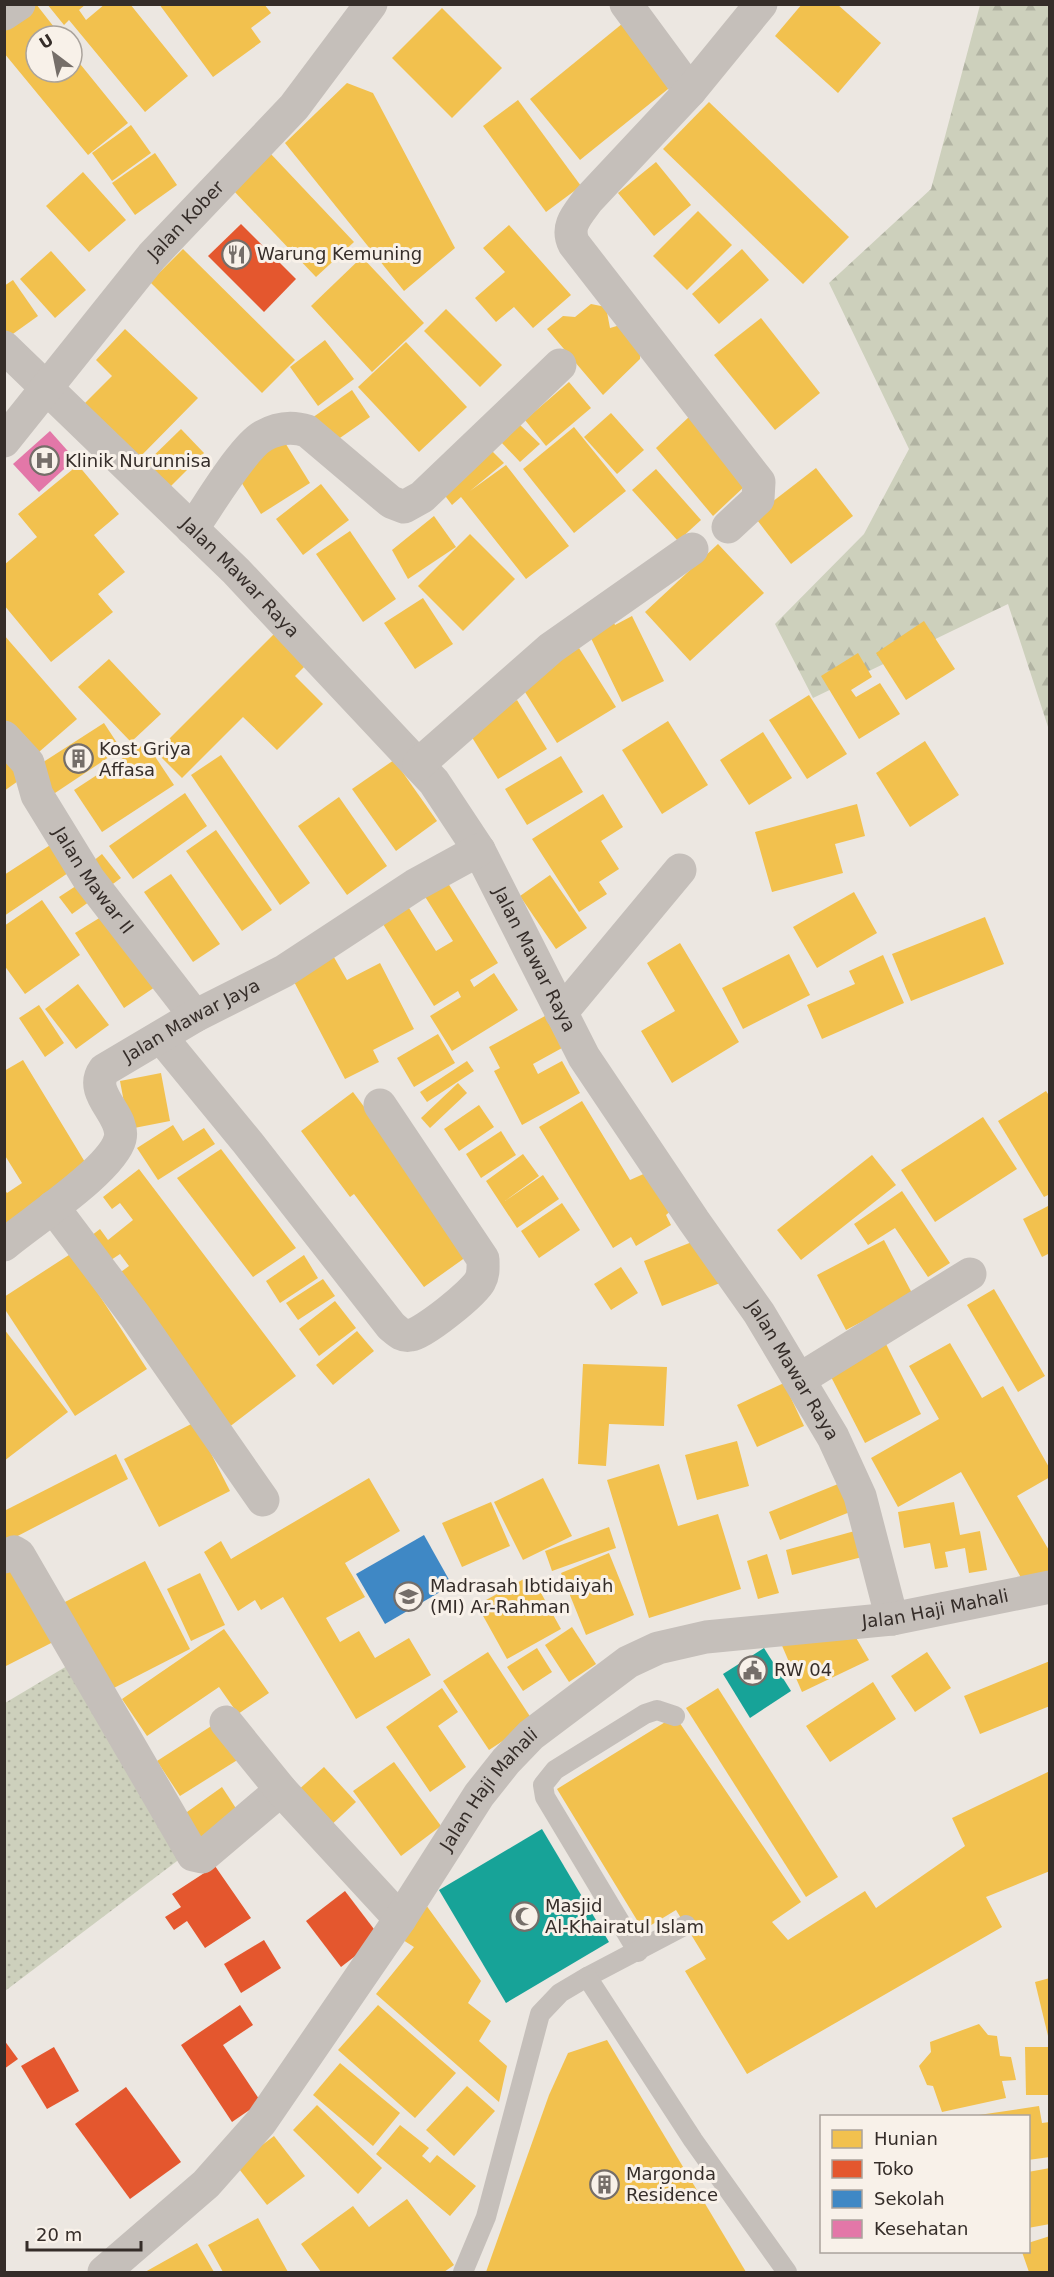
<svg xmlns="http://www.w3.org/2000/svg" width="1054" height="2277" font-family="'DejaVu Sans',sans-serif">
  <style>
    .grass { fill: url(#grass-dots) }
    .forest { fill: url(#forest-firs) }
    .homes { fill: #f2c14e }
    .shops { fill: #e4572e }
    .schools { fill: #3f88c5 }
    .health { fill: #e377a8 }
    .public { fill: #17a398 }
    .lines { fill: none; stroke-linecap: round; stroke-linejoin: round }
    .lane { stroke: #c5bfba; stroke-width: 20 }
    .street { stroke: #c5bfba; stroke-width: 33 }
    .labels { text-anchor: middle; stroke-width: 6; stroke-linejoin: round; paint-order: stroke }
    .street-label { font-size: 18px; fill: #352d29; stroke: #f8f1e9 }
    .poi-label { font-size: 18px; fill: #352d29; stroke: #f8f1e9; text-anchor: start }
  </style>
  <defs>
    <pattern id="grass-dots" width="8" height="8" patternUnits="userSpaceOnUse" patternTransform="scale(1.5)"><rect width="8" height="8" fill="#cdd0bc"/><path d="M2 2h.1M6 6h.1" fill="none" stroke="#b1b3a2" stroke-width="1.8" stroke-linecap="round"/></pattern>
    <pattern id="forest-firs" width="22" height="20" patternUnits="userSpaceOnUse" patternTransform="scale(1.5)"><rect width="22" height="20" fill="#cdd0bc"/><path d="M5 1l3.5 6h-7zM16 11l3.5 6h-7z" fill="#b1b3a2"/></pattern>
  </defs>
  <rect width="100%" height="100%" fill="#ece7e1"/>
  <polygon class="grass" points="72,1663 185,1855 5,1991 5,1703"/>
  <polygon class="forest" points="980,5 1049,5 1049,730 1008,604 813,698 775,624 864,534 909,449 829,283 931,189"/>
  <g class="homes">
    <polygon points="22,4 36,4 54,27 42,36 36,36 36,41 32,44 36,48 36,72 72,72 72,54 128,123 88,155 4,53 4,19"/>
    <polygon points="47,4 86,4 79,10 86,20 105,4 130,4 188,76 145,112 69,20 64,25"/>
    <polygon points="159,4 264,4 271,13 251,28 261,42 213,77"/>
    <polygon points="802,4 837,4 881,43 838,93 775,36"/>
    <polygon points="442,8 502,68 452,118 392,58"/>
    <polygon points="628,19 678,81 580,160 530,99"/>
    <polygon points="347,83 373,93 455,248 404,291 285,143"/>
    <polygon points="518,100 581,186 546,212 483,126"/>
    <polygon points="709,102 849,237 803,284 663,149"/>
    <polygon points="131,125 151,153 112,181 92,153"/>
    <polygon points="155,153 177,185 135,215 112,183"/>
    <polygon points="270,153 354,242 316,277 232,189"/>
    <polygon points="656,162 691,205 654,236 618,193"/>
    <polygon points="83,172 126,220 89,252 46,206"/>
    <polygon points="698,211 732,245 687,290 653,256"/>
    <polygon points="509,225 571,295 533,328 514,307 496,322 475,298 505,272 483,248"/>
    <polygon points="183,249 295,360 262,393 150,282"/>
    <polygon points="742,249 769,280 719,324 692,294"/>
    <polygon points="51,251 86,290 55,318 20,279"/>
    <polygon points="362,257 424,323 372,372 311,306"/>
    <polygon points="13,280 38,316 10,336 4,329 4,286"/>
    <polygon points="591,304 606,307 610,328 627,323 641,337 640,359 603,395 547,329 563,316 575,317"/>
    <polygon points="446,309 502,365 480,387 424,331"/>
    <polygon points="761,318 820,393 775,430 714,355"/>
    <polygon points="125,329 198,398 137,460 82,406 112,376 96,360"/>
    <polygon points="325,340 354,379 318,406 290,367"/>
    <polygon points="406,342 467,407 419,452 358,387"/>
    <polygon points="569,382 591,408 546,446 525,420"/>
    <polygon points="352,390 370,417 327,447 309,420"/>
    <polygon points="611,413 644,450 617,474 584,437"/>
    <polygon points="690,416 746,485 713,516 656,448"/>
    <polygon points="520,425 540,444 520,462 501,442"/>
    <polygon points="574,427 626,491 574,533 523,469"/>
    <polygon points="181,429 204,453 164,493 140,469"/>
    <polygon points="284,441 310,483 261,514 235,472"/>
    <polygon points="487,446 504,463 470,491 506,465 569,546 526,579 461,497 452,505 437,485"/>
    <polygon points="78,465 119,514 94,535 125,572 98,594 113,612 51,662 4,605 4,565 37,537 18,514"/>
    <polygon points="816,468 853,516 791,564 754,516"/>
    <polygon points="656,469 701,520 678,541 632,490"/>
    <polygon points="321,484 349,520 303,555 276,519"/>
    <polygon points="434,516 456,547 408,579 392,550"/>
    <polygon points="350,531 396,599 363,622 316,554"/>
    <polygon points="470,534 515,579 463,631 418,586"/>
    <polygon points="718,544 764,593 690,661 645,612"/>
    <polygon points="423,598 453,644 415,669 384,623"/>
    <polygon points="632,616 664,681 622,702 587,630 612,618 615,625"/>
    <polygon points="924,621 955,669 906,700 876,653"/>
    <polygon points="278,630 310,661 295,676 323,704 277,750 243,717 182,778 156,752"/>
    <polygon points="4,635 77,719 32,758 4,726"/>
    <polygon points="579,648 616,707 557,743 520,684"/>
    <polygon points="858,653 872,677 851,690 856,697 880,683 900,714 859,739 821,676"/>
    <polygon points="109,659 161,714 131,742 78,687"/>
    <polygon points="809,695 847,754 807,779 769,720"/>
    <polygon points="517,700 547,749 498,779 468,731"/>
    <polygon points="668,721 708,785 662,814 622,750"/>
    <polygon points="104,723 121,749 52,795 34,768"/>
    <polygon points="763,732 792,778 749,805 720,760"/>
    <polygon points="925,741 959,795 910,827 876,773"/>
    <polygon points="146,743 174,785 102,832 74,790"/>
    <polygon points="221,755 310,883 280,905 191,775"/>
    <polygon points="561,756 583,792 527,825 505,789"/>
    <polygon points="4,757 21,779 4,791"/>
    <polygon points="394,760 437,821 396,851 352,789"/>
    <polygon points="185,793 207,826 133,879 109,846"/>
    <polygon points="603,794 623,827 601,841 619,869 599,882 607,894 579,912 532,839"/>
    <polygon points="339,797 387,866 347,895 298,826"/>
    <polygon points="857,804 865,836 835,844 843,873 772,892 755,832"/>
    <polygon points="216,830 272,910 242,931 186,851"/>
    <polygon points="58,840 77,867 4,916 4,875"/>
    <polygon points="102,854 121,878 106,889 88,865"/>
    <polygon points="171,874 220,944 193,962 144,892"/>
    <polygon points="550,875 587,928 556,949 520,896"/>
    <polygon points="446,880 498,963 470,980 474,987 494,973 518,1010 452,1051 430,1016 461,997 458,991 434,1006 378,916 404,900 436,951 453,941 424,895"/>
    <polygon points="82,882 93,899 72,914 59,897"/>
    <polygon points="854,892 877,933 817,968 793,927"/>
    <polygon points="42,900 80,955 25,994 4,965 4,926"/>
    <polygon points="109,912 158,985 124,1008 75,933"/>
    <polygon points="985,917 1004,964 911,1001 892,954"/>
    <polygon points="680,943 739,1042 672,1083 641,1031 675,1011 647,963"/>
    <polygon points="331,952 347,980 380,963 414,1029 373,1050 379,1062 345,1079 290,974"/>
    <polygon points="789,954 810,995 743,1029 722,988"/>
    <polygon points="883,955 904,1003 822,1039 807,1005 855,984 849,971"/>
    <polygon points="78,984 109,1025 76,1049 45,1009"/>
    <polygon points="39,1005 64,1043 45,1057 19,1018"/>
    <polygon points="545,1016 562,1048 533,1064 538,1074 562,1061 580,1093 522,1125 494,1071 500,1068 489,1047"/>
    <polygon points="438,1034 455,1063 414,1087 397,1058"/>
    <polygon points="23,1060 91,1172 4,1240 4,1189 7,1193 22,1183 4,1154 4,1071"/>
    <polygon points="467,1061 474,1071 427,1102 420,1092"/>
    <polygon points="161,1073 170,1121 129,1129 120,1081"/>
    <polygon points="458,1083 467,1093 430,1128 421,1118"/>
    <polygon points="1046,1091 1050,1097 1050,1194 1044,1197 998,1121"/>
    <polygon points="353,1092 473,1252 424,1287 354,1194 350,1197 301,1131"/>
    <polygon points="582,1101 630,1180 648,1172 674,1208 666,1215 671,1225 636,1246 631,1237 613,1248 539,1127"/>
    <polygon points="479,1105 494,1127 459,1151 444,1129"/>
    <polygon points="983,1117 1017,1169 935,1222 901,1170"/>
    <polygon points="173,1125 183,1141 204,1128 215,1144 158,1180 137,1148"/>
    <polygon points="501,1131 516,1155 481,1178 466,1154"/>
    <polygon points="221,1149 296,1248 253,1277 177,1178"/>
    <polygon points="523,1154 539,1176 505,1201 543,1175 559,1199 517,1228 486,1181"/>
    <polygon points="872,1155 896,1185 801,1260 777,1230"/>
    <polygon points="139,1169 296,1376 224,1431 110,1280 129,1266 120,1254 105,1264 87,1239 100,1229 108,1240 133,1220 120,1203 112,1209 103,1197"/>
    <polygon points="902,1191 950,1263 928,1277 895,1228 868,1245 854,1224"/>
    <polygon points="562,1203 580,1230 539,1258 521,1231"/>
    <polygon points="1050,1205 1050,1253 1042,1257 1023,1219"/>
    <polygon points="702,1238 720,1283 662,1306 644,1261"/>
    <polygon points="884,1240 913,1295 846,1330 817,1275"/>
    <polygon points="72,1253 147,1369 75,1416 4,1308 4,1297"/>
    <polygon points="304,1255 318,1278 280,1303 266,1281"/>
    <polygon points="621,1267 638,1293 611,1310 594,1284"/>
    <polygon points="323,1279 335,1296 298,1320 286,1303"/>
    <polygon points="994,1289 1045,1376 1018,1392 967,1305"/>
    <polygon points="335,1301 356,1328 319,1356 299,1329"/>
    <polygon points="4,1329 68,1412 4,1461"/>
    <polygon points="357,1331 374,1351 333,1385 316,1365"/>
    <polygon points="884,1340 921,1414 865,1443 827,1369"/>
    <polygon points="950,1343 982,1398 1003,1386 1050,1469 1050,1477 1017,1496 1050,1552 1050,1575 1027,1588 961,1472 898,1507 871,1458 939,1419 909,1366"/>
    <polygon points="583,1364 667,1367 664,1426 609,1424 606,1466 578,1464"/>
    <polygon points="784,1383 804,1426 757,1447 737,1405"/>
    <polygon points="195,1422 230,1491 159,1527 124,1459"/>
    <polygon points="737,1441 749,1486 697,1500 685,1455"/>
    <polygon points="116,1454 128,1479 4,1543 4,1511"/>
    <polygon points="659,1464 678,1526 718,1514 741,1589 649,1618 607,1480"/>
    <polygon points="369,1478 400,1531 345,1563 365,1597 326,1618 340,1642 359,1631 375,1658 409,1638 431,1675 356,1719 283,1597 261,1610 255,1600 238,1611 204,1552 221,1541 231,1559"/>
    <polygon points="543,1478 572,1536 523,1560 494,1502"/>
    <polygon points="843,1482 855,1510 780,1540 769,1512"/>
    <polygon points="491,1502 510,1546 462,1567 442,1523"/>
    <polygon points="954,1502 960,1535 980,1531 987,1570 969,1573 965,1548 945,1552 948,1567 935,1569 930,1543 904,1548 898,1512"/>
    <polygon points="609,1527 616,1548 552,1571 545,1551"/>
    <polygon points="862,1529 866,1556 792,1575 786,1550"/>
    <polygon points="609,1553 634,1615 586,1635 561,1573"/>
    <polygon points="767,1554 779,1593 758,1599 747,1561"/>
    <polygon points="145,1561 190,1649 108,1691 63,1603"/>
    <polygon points="22,1565 59,1639 4,1667 4,1573"/>
    <polygon points="200,1573 225,1625 191,1641 167,1589"/>
    <polygon points="531,1575 561,1629 507,1659 477,1605"/>
    <polygon points="572,1627 596,1664 569,1682 545,1645"/>
    <polygon points="224,1629 269,1693 238,1714 219,1687 147,1736 122,1699"/>
    <polygon points="855,1636 869,1660 802,1692 780,1641"/>
    <polygon points="537,1648 552,1672 523,1691 507,1667"/>
    <polygon points="488,1652 533,1721 489,1750 443,1681"/>
    <polygon points="927,1652 951,1688 915,1712 891,1676"/>
    <polygon points="1050,1661 1050,1706 980,1734 964,1696"/>
    <polygon points="873,1682 896,1719 830,1762 806,1726"/>
    <polygon points="442,1688 458,1712 438,1726 466,1767 430,1792 386,1727"/>
    <polygon points="718,1688 838,1877 806,1897 686,1708"/>
    <polygon points="675,1716 801,1902 772,1922 788,1940 865,1891 876,1908 965,1846 952,1818 1050,1771 1050,1871 986,1897 1002,1927 747,2074 685,1971 706,1959 676,1910 643,1930 557,1789"/>
    <polygon points="216,1723 239,1759 180,1796 157,1761"/>
    <polygon points="394,1762 441,1826 401,1856 353,1791"/>
    <polygon points="324,1767 356,1802 328,1828 296,1792"/>
    <polygon points="222,1787 239,1813 198,1842 180,1817"/>
    <polygon points="426,1905 481,1981 468,2003 491,2021 479,2041 507,2066 499,2102 376,1994 414,1947 403,1940"/>
    <polygon points="1050,1978 1050,2040 1049,2040 1035,1982"/>
    <polygon points="378,2005 456,2073 415,2118 338,2050"/>
    <polygon points="979,2024 988,2035 997,2036 1000,2056 1011,2057 1016,2080 1002,2081 1006,2098 942,2112 933,2086 927,2085 919,2066 931,2052 930,2042"/>
    <polygon points="607,2040 746,2272 486,2272 549,2095 568,2053"/>
    <polygon points="1025,2047 1050,2047 1050,2095 1026,2095"/>
    <polygon points="340,2063 400,2113 373,2146 313,2095"/>
    <polygon points="467,2086 495,2111 454,2156 426,2130"/>
    <polygon points="317,2105 382,2168 358,2194 293,2130"/>
    <polygon points="1039,2106 1042,2123 1050,2122 1050,2157 1028,2160 1028,2116 972,2116"/>
    <polygon points="400,2125 429,2148 422,2156 430,2163 437,2155 476,2186 450,2216 376,2154"/>
    <polygon points="274,2136 305,2176 267,2205 236,2165"/>
    <polygon points="1050,2168 1050,2224 1028,2228 1028,2172"/>
    <polygon points="407,2199 454,2265 444,2272 321,2272 301,2244 353,2206 369,2227"/>
    <polygon points="258,2218 288,2272 223,2272 208,2245"/>
    <polygon points="1050,2236 1050,2272 1029,2272 1022,2252 1028,2252 1028,2243"/>
    <polygon points="197,2243 214,2272 145,2272 170,2258"/>
  </g>
  <g class="shops">
    <polygon points="241,224 296,279 264,312 208,256"/>
    <polygon points="215,1866 251,1918 205,1948 187,1921 174,1930 165,1917 181,1907 172,1894"/>
    <polygon points="345,1891 380,1937 341,1967 306,1921"/>
    <polygon points="264,1940 281,1968 241,1993 224,1964"/>
    <polygon points="240,2005 253,2025 223,2045 261,2102 232,2122 181,2045"/>
    <polygon points="4,2040 18,2059 4,2069"/>
    <polygon points="54,2047 79,2091 47,2109 21,2066"/>
    <polygon points="126,2087 181,2162 130,2199 75,2124"/>
  </g>
  <polygon class="schools" points="424,1535 452,1585 385,1624 356,1574"/>
  <polygon class="health" points="50,431 75,459 39,492 13,464"/>
  <g class="public">
    <polygon points="764,1648 791,1691 750,1718 723,1674"/>
    <polygon points="542,1829 609,1942 506,2003 439,1890"/>
  </g>
  <g class="lines">
    <g class="lane">
      <polyline points="638,1952 545,1797 543,1785 555,1770 645,1714 657,1710 675,1716"/>
      <polyline points="587,1977 686,1925"/>
      <polyline points="463,2272 486,2217 540,2014 560,1993 587,1977 693,2140 787,2272"/>
    </g>
    <g class="street">
      <polyline points="626,4 690,91"/>
      <polyline points="4,14 19,4"/>
      <path id="s1" d="M 4,347 L 236,571 L 434,782 L 479,850 L 584,1057 L 694,1221 L 759,1313 L 833,1437 L 860,1496 L 892,1619"/>
      <path id="s2" d="M 4,441 L 152,256 L 294,107 L 371,4"/>
      <path d="M 728,527 L 758,499 L 759,482 L 574,244 C 565,226 578,214 588,200 L 690,91 L 761,4"/>
      <path d="M 192,529 C 208,507 242,448 263,436 C 277,428 292,426 307,431 L 391,502 L 404,507 L 422,497 L 560,365"/>
      <path id="s3" d="M 4,737 L 28,763 L 37,795 L 88,878 L 195,1016"/>
      <polyline points="419,764 551,648 692,549"/>
      <polyline points="561,1013 680,870"/>
      <path d="M 161,1037 L 248,1143 L 391,1326 C 397,1331 402,1337 411,1335 C 424,1333 474,1293 480,1281 C 484,1274 483,1267 483,1259 L 380,1105"/>
      <polyline points="53,1207 135,1316 263,1500"/>
      <path id="s4" d="M 4,1245 C 31,1222 112,1170 120,1139 C 126,1115 87,1094 104,1070 L 195,1016 L 284,971 L 415,885 L 479,850"/>
      <polyline points="800,1379 970,1274"/>
      <polyline points="4,1557 14,1552 19,1555 193,1855 202,1857 281,1790"/>
      <polyline points="226,1722 281,1790 400,1919"/>
      <path id="s5" d="M 104,2272 L 206,2184 L 261,2122 L 400,1919 L 479,1795 L 506,1761 L 531,1735 L 628,1662 L 658,1648 L 706,1637 L 892,1619 L 1050,1587"/>
    </g>
  </g>
  <defs>
    <symbol id="restaurant-ring" viewBox="-11 -11 22 22"><circle r="9.5" fill="#f8f1e9" stroke="#756e69" stroke-width="1.5"/><path d="M-5-6h1v4h1v-4h1v4h1v-4h1v5L-1.5 .5V6h-2V.5L-5-1ZM5-6V6H3V1.5H1.5Q1.5-4 5-6Z" fill="#756e69"/></symbol>
    <symbol id="hospital-ring" viewBox="-11 -11 22 22"><circle r="9.5" fill="#f8f1e9" stroke="#756e69" stroke-width="1.5"/><path d="M-5-5h3v3.5h4V-5h3V5h-3V1.5h-4V5h-3Z" fill="#756e69"/></symbol>
    <symbol id="building-ring" viewBox="-11 -11 22 22"><circle r="9.5" fill="#f8f1e9" stroke="#756e69" stroke-width="1.5"/><path d="M-4-6H4V6H1V3H-1V6H-4ZM-2.5-4.3h1.7v1.8h-1.7ZM.8-4.3h1.7v1.8H.8ZM-2.5-1h1.7V.8h-1.7ZM.8-1h1.7V.8H.8Z" fill="#756e69"/></symbol>
    <symbol id="school-ring" viewBox="-11 -11 22 22"><circle r="9.5" fill="#f8f1e9" stroke="#756e69" stroke-width="1.5"/><path d="M0-5L7-2L0 1L-7-2ZM-4 1L0 2.5L4 1V4Q0 6-4 4Z" fill="#756e69"/></symbol>
    <symbol id="civic-ring" viewBox="-11 -11 22 22"><circle r="9.5" fill="#f8f1e9" stroke="#756e69" stroke-width="1.5"/><path d="M-.6-6.5H3V-4.5H.6V-3L4-1V1h2V6H-6V1h2V-1L-.6-3ZM-1.2 2.5V6h2.4V2.5Z" fill="#756e69"/></symbol>
    <symbol id="mosque-ring" viewBox="-11 -11 22 22"><circle r="9.5" fill="#f8f1e9" stroke="#756e69" stroke-width="1.5"/><path d="M3.5-4.9A6 6 0 1 0 3.5 4.9A5 5 0 1 1 3.5-4.9Z" fill="#756e69"/></symbol>
  </defs>
  <g fill-rule="evenodd">
    <use href="#restaurant-ring" x="220" y="238" width="33" height="33"/>
    <use href="#hospital-ring" x="28" y="444" width="33" height="33"/>
    <use href="#building-ring" x="62" y="742" width="33" height="33"/>
    <use href="#school-ring" x="392" y="1580" width="33" height="33"/>
    <use href="#civic-ring" x="736" y="1654" width="33" height="33"/>
    <use href="#mosque-ring" x="508" y="1900" width="33" height="33"/>
    <use href="#building-ring" x="588" y="2168" width="33" height="33"/>
  </g>
  <g class="labels">
    <g class="street-label">
      <text dy="6" stroke="none"><textPath href="#s2" startOffset="286">Jalan Kober</textPath></text>
      <text dy="6" stroke="none"><textPath href="#s1" startOffset="330">Jalan Mawar Raya</textPath></text>
      <text dy="6" stroke="none"><textPath href="#s3" startOffset="171">Jalan Mawar II</textPath></text>
      <text dy="6" stroke="none"><textPath href="#s1" startOffset="816">Jalan Mawar Raya</textPath></text>
      <text dy="6" stroke="none"><textPath href="#s4" startOffset="334">Jalan Mawar Jaya</textPath></text>
      <text dy="6" stroke="none"><textPath href="#s1" startOffset="1302">Jalan Mawar Raya</textPath></text>
      <text dy="6" stroke="none"><textPath href="#s5" startOffset="1125">Jalan Haji Mahali</textPath></text>
      <text dy="6" stroke="none"><textPath href="#s5" startOffset="621">Jalan Haji Mahali</textPath></text>
    </g>
    <g class="poi-label">
      <text x="257" y="260">Warung Kemuning</text>
      <text x="65" y="467">Klinik Nurunnisa</text>
      <text x="99" y="755">Kost Griya<tspan x="99" dy="21">Affasa</tspan></text>
      <text x="430" y="1592">Madrasah Ibtidaiyah<tspan x="430" dy="21">(MI) Ar-Rahman</tspan></text>
      <text x="774" y="1676">RW 04</text>
      <text x="545" y="1912">Masjid<tspan x="545" dy="21">Al-Khairatul Islam</tspan></text>
      <text x="626" y="2180">Margonda<tspan x="626" dy="21">Residence</tspan></text>
    </g>
  </g>
  <rect width="1054" height="2277" fill="none" stroke="#352d29" stroke-width="12"/>
  <rect x="820" y="2115" width="210" height="138" fill="#f8f1e9" stroke="#aaa39c" stroke-width="1.5"/>
  <rect x="832" y="2130" width="30" height="18" fill="#f2c14e" stroke="#aaa39c" stroke-width="1.5"/>
  <text x="874" y="2145" font-size="18" fill="#352d29">Hunian</text>
  <rect x="832" y="2160" width="30" height="18" fill="#e4572e" stroke="#aaa39c" stroke-width="1.5"/>
  <text x="874" y="2175" font-size="18" fill="#352d29">Toko</text>
  <rect x="832" y="2190" width="30" height="18" fill="#3f88c5" stroke="#aaa39c" stroke-width="1.5"/>
  <text x="874" y="2205" font-size="18" fill="#352d29">Sekolah</text>
  <rect x="832" y="2220" width="30" height="18" fill="#e377a8" stroke="#aaa39c" stroke-width="1.5"/>
  <text x="874" y="2235" font-size="18" fill="#352d29">Kesehatan</text>
  <g transform="translate(54 54) rotate(328)"><circle r="28" fill="#f8f1e9" stroke="#aaa39c" stroke-width="1.5"/>
  <path d="M0-4.5L10 22L0 15L-10 22Z" fill="#756e69"/>
  <text y="-9" font-size="16" font-weight="bold" text-anchor="middle" fill="#352d29">U</text>
  </g>
  <path d="M27 2241v9h114v-9" fill="none" stroke="#352d29" stroke-width="3"/>
  <text x="36" y="2241" font-size="18" fill="#352d29" stroke="#f8f1e9" stroke-width="4.5" paint-order="stroke">20 m</text>
</svg>
